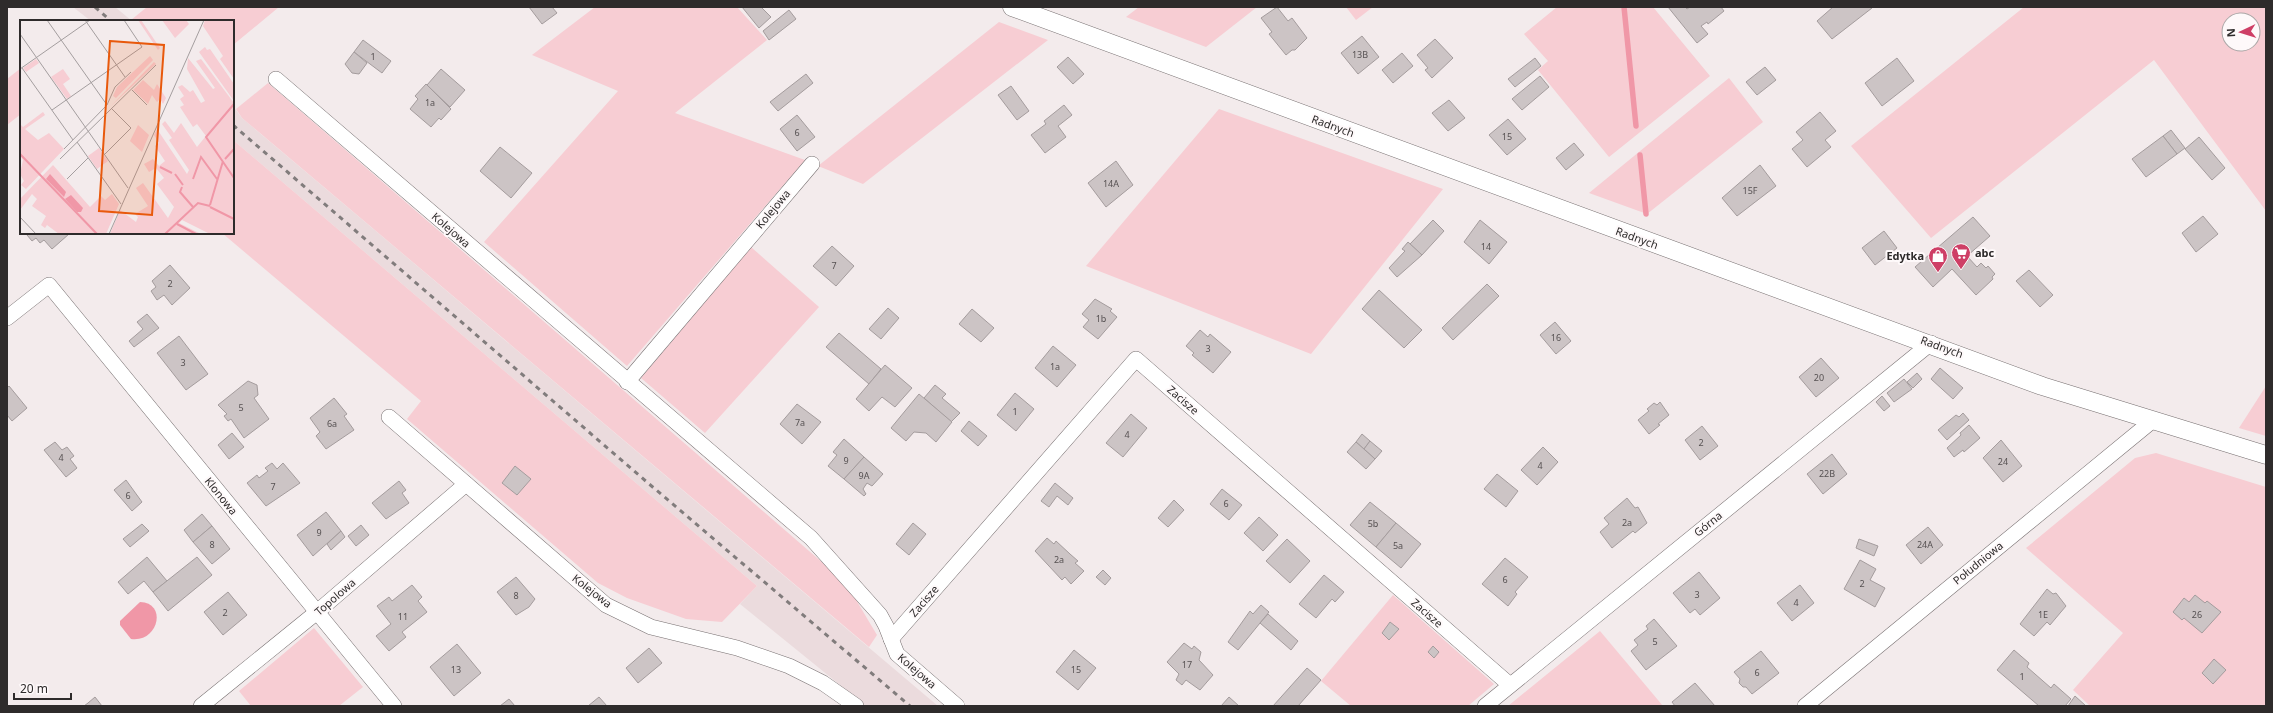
<svg xmlns="http://www.w3.org/2000/svg" width="2273" height="713" font-family="'Noto Sans',sans-serif">
  <style>
    .built { fill: #ebdbdd }
    .green { fill: #f7cdd3; fill-rule: evenodd }
    .water { fill: #f097a7 }
    .lines { fill: none; stroke-linecap: round; stroke-linejoin: round }
    .stream { stroke: #f097a7; stroke-width: 5.5 }
    .building { fill: #ccc4c5; stroke: #a49c9d }
    .minor-casing { stroke: #777071; stroke-width: 16 }
    .tertiary-casing { stroke: #777071; stroke-width: 19 }
    .minor { stroke: #fff; stroke-width: 15 }
    .tertiary { stroke: #fff; stroke-width: 18 }
    .rail { stroke: #817c7c; stroke-width: 3; stroke-dasharray: 5 5; stroke-linecap: butt }
    .labels { text-anchor: middle; stroke-width: 4; stroke-linejoin: round; paint-order: stroke }
    .number-label { font-size: 9px; fill: #565152 }
    .street-label { font-size: 11px; fill: #2e2b2b; stroke: #fef9fa }
    .poi-label { font-size: 11px; font-weight: bold; fill: #2e2b2b; stroke: #fef9fa; text-anchor: start }
    .inset-river { fill: none; stroke: #f097a7; stroke-width: 2 }
    .inset-road { fill: none; stroke: #a49e9f; stroke-width: 1 }
    .view { fill: #e8590c; fill-opacity: 0.15; stroke: #e8590c; stroke-width: 2 }
    .inset-edge { fill: none; stroke: #2e2b2b; stroke-width: 2 }
  </style>
  <rect width="100%" height="100%" fill="#f3ebec"/>
  <g class="built">
    <polygon points="73,7 115,7 132,21 91,21"/>
    <polygon points="233,106 242,118 938,706 866,706 740,604 757,586 233,140"/>
  </g>
  <g class="green">
    <polygon points="147,7 279,7 233,45 233,21 131,20"/>
    <polygon points="595,7 737,7 767,40 675,113 805,160 627,366 484,242 618,91 532,55"/>
    <polygon points="1139,7 1257,7 1206,47 1126,17"/>
    <polygon points="1346,7 1373,7 1356,20"/>
    <polygon points="1557,7 1653,7 1710,76 1609,157 1538,70 1548,61 1524,34"/>
    <path d="M 2024,7 L 2266,7 L 2266,211 L 2154,60 L 1931,238 L 1851,146 ZM 2229,20 L 2253,20 L 2253,44 L 2229,44 Z"/>
    <polygon points="999,22 1048,40 863,184 818,166"/>
    <polygon points="21,68 21,114 7,125 7,79"/>
    <polygon points="1729,78 1763,122 1647,214 1589,193"/>
    <polygon points="268,83 846,583 877,635 869,647 242,118 236,109"/>
    <polygon points="1219,109 1443,189 1311,354 1086,266"/>
    <polygon points="233,140 757,586 722,622 686,619 627,598 598,583 407,419 421,401 222,233 233,233"/>
    <polygon points="751,247 819,307 705,433 641,378"/>
    <polygon points="2266,386 2266,436 2239,428"/>
    <polygon points="2156,453 2266,487 2266,706 2090,706 2073,690 2123,633 2026,548 2135,458"/>
    <polygon points="1393,595 1494,684 1468,706 1351,706 1321,681"/>
    <polygon points="314,628 363,687 339,706 251,706 239,691"/>
    <polygon points="1600,631 1663,706 1508,706"/>
  </g>
  <path class="water" d="M 140,602 C 168,603 158,643 131,639 L 120,625 L 120,621 Z"/>
  <g class="lines">
    <g class="stream">
      <polyline points="1624,7 1636,126"/>
      <polyline points="1640,155 1646,214"/>
    </g>
  </g>
  <g class="building">
    <polygon points="529,7 552,7 557,13 542,24"/>
    <polygon points="742,7 761,7 771,17 759,28"/>
    <polygon points="1277,7 1288,21 1292,18 1307,38 1295,50 1292,50 1286,55 1269,34 1272,32 1261,18"/>
    <polygon points="1668,7 1685,7 1687,9 1690,7 1721,7 1724,11 1708,24 1707,22 1701,26 1708,34 1697,43"/>
    <polygon points="1833,7 1872,7 1872,8 1832,39 1817,21"/>
    <polygon points="789,10 796,19 769,40 763,31"/>
    <polygon points="1362,36 1379,57 1358,74 1341,53"/>
    <polygon points="1435,39 1453,58 1432,78 1425,70 1428,68 1417,55"/>
    <polygon points="363,40 391,61 382,73 354,52"/>
    <polygon points="354,52 367,63 359,74 352,73 345,64"/>
    <polygon points="1402,53 1413,66 1393,83 1382,70"/>
    <polygon points="1068,57 1084,74 1073,84 1057,67"/>
    <polygon points="1535,58 1541,66 1515,87 1508,79"/>
    <polygon points="1897,58 1914,81 1882,106 1865,83"/>
    <polygon points="1765,67 1776,80 1757,95 1746,82"/>
    <polygon points="441,69 465,90 450,107 427,85"/>
    <polygon points="806,74 813,83 778,111 770,102"/>
    <polygon points="1540,76 1549,87 1522,110 1512,99"/>
    <polygon points="426,84 451,109 441,120 439,118 431,127 410,109 418,99 415,96"/>
    <polygon points="1011,86 1029,111 1017,120 998,95"/>
    <polygon points="1449,100 1465,118 1448,131 1432,113"/>
    <polygon points="1064,105 1072,115 1058,126 1066,137 1045,153 1031,135 1046,124 1044,121"/>
    <polygon points="1820,112 1836,131 1825,140 1831,147 1807,167 1792,149 1803,140 1796,132"/>
    <polygon points="797,115 815,137 797,151 780,129"/>
    <polygon points="1508,119 1526,139 1507,155 1489,135"/>
    <polygon points="2171,130 2185,148 2177,154 2163,136"/>
    <polygon points="2163,136 2177,154 2146,177 2132,159"/>
    <polygon points="2199,137 2225,168 2212,180 2185,149"/>
    <polygon points="1574,143 1584,155 1566,170 1556,158"/>
    <polygon points="500,147 532,173 511,198 480,171"/>
    <polygon points="1116,161 1133,185 1106,207 1088,183"/>
    <polygon points="1760,165 1776,186 1737,216 1722,198"/>
    <polygon points="2203,216 2218,234 2196,252 2182,233"/>
    <polygon points="1973,217 1990,236 1967,256 1977,267 1981,263 1986,268 1988,266 1995,274 1992,277 1993,279 1976,295 1952,269 1933,287 1915,267"/>
    <polygon points="1433,220 1444,231 1422,255 1410,244"/>
    <polygon points="1480,220 1507,242 1489,264 1464,242"/>
    <polygon points="1884,231 1897,248 1875,265 1862,248"/>
    <polygon points="29,233 68,233 69,234 52,249 44,240 40,243 36,238 32,241 27,235"/>
    <polygon points="1408,242 1422,255 1397,277 1389,268 1405,251 1402,249"/>
    <polygon points="832,246 854,266 836,286 813,266"/>
    <polygon points="170,265 190,288 172,305 164,295 157,300 151,291 156,287 152,281"/>
    <polygon points="2029,270 2053,295 2040,307 2016,281"/>
    <polygon points="1487,284 1499,296 1453,340 1442,328"/>
    <polygon points="1379,290 1422,330 1404,348 1362,309"/>
    <polygon points="1095,299 1112,309 1110,311 1117,317 1098,339 1083,327 1089,320 1082,314"/>
    <polygon points="888,308 899,318 881,339 869,329"/>
    <polygon points="972,309 994,328 981,342 959,324"/>
    <polygon points="147,314 159,328 134,347 129,341 143,329 137,322"/>
    <polygon points="1555,322 1571,341 1556,354 1540,335"/>
    <polygon points="1200,330 1208,337 1210,334 1231,352 1213,373 1192,355 1194,353 1186,346"/>
    <polygon points="839,333 881,369 869,384 826,347"/>
    <polygon points="179,336 208,374 186,390 157,353"/>
    <polygon points="1053,346 1076,365 1057,387 1035,368"/>
    <polygon points="1821,358 1839,378 1816,397 1799,377"/>
    <polygon points="885,365 912,388 895,407 882,397 869,411 856,399"/>
    <polygon points="1940,368 1963,388 1953,399 1931,379"/>
    <polygon points="1917,373 1922,379 1913,388 1907,382"/>
    <polygon points="1904,379 1912,389 1894,402 1887,393"/>
    <polygon points="248,381 257,385 258,395 254,398 269,419 244,438 231,419 228,421 224,416 227,414 218,405"/>
    <polygon points="935,385 946,394 942,398 960,413 951,422 924,398"/>
    <polygon points="9,386 27,408 12,421 7,415 7,388"/>
    <polygon points="1015,393 1034,409 1016,431 997,415"/>
    <polygon points="919,394 952,422 936,442 926,433 914,432 906,441 891,428"/>
    <polygon points="1882,396 1890,406 1884,411 1876,402"/>
    <polygon points="334,398 347,414 344,416 354,430 326,449 316,436 320,432 310,418"/>
    <polygon points="1660,402 1669,415 1658,424 1660,425 1649,434 1638,420 1649,411 1647,409 1654,403 1657,405"/>
    <polygon points="797,404 821,422 802,444 780,424"/>
    <polygon points="1963,413 1969,420 1947,440 1938,430 1956,415 1959,417"/>
    <polygon points="1131,414 1147,428 1123,457 1106,443"/>
    <polygon points="969,421 987,436 978,446 961,431"/>
    <polygon points="1969,425 1980,438 1964,452 1963,450 1954,457 1947,448 1961,435 1960,433"/>
    <polygon points="1702,426 1718,446 1700,460 1685,440"/>
    <polygon points="232,433 244,447 229,459 218,445"/>
    <polygon points="1362,434 1370,441 1364,449 1356,442"/>
    <polygon points="844,439 864,457 844,479 828,466 837,455 833,452"/>
    <polygon points="2001,440 2022,466 2003,482 1983,458"/>
    <polygon points="1370,441 1382,451 1375,459 1364,449"/>
    <polygon points="55,442 62,450 67,447 74,456 70,459 77,468 66,477 44,450"/>
    <polygon points="1356,442 1375,459 1366,469 1347,452"/>
    <polygon points="1543,447 1558,462 1537,485 1521,470"/>
    <polygon points="1832,454 1847,474 1823,494 1807,474"/>
    <polygon points="864,457 883,474 872,486 867,483 863,489 866,494 864,496 844,479"/>
    <polygon points="272,463 277,469 283,463 300,483 266,506 247,483 257,475 259,478 268,471 265,468"/>
    <polygon points="515,466 531,479 517,495 502,483"/>
    <polygon points="1497,474 1518,491 1506,507 1484,489"/>
    <polygon points="126,480 142,502 132,511 114,490"/>
    <polygon points="399,481 406,490 402,493 409,503 386,519 372,503"/>
    <polygon points="1055,483 1073,498 1068,505 1057,496 1049,507 1041,501"/>
    <polygon points="1222,489 1242,505 1229,520 1210,504"/>
    <polygon points="1627,498 1635,508 1638,507 1647,523 1635,533 1633,531 1612,548 1600,532 1609,524 1604,518"/>
    <polygon points="1174,500 1184,510 1168,527 1158,518"/>
    <polygon points="1370,502 1396,523 1376,547 1350,525"/>
    <polygon points="326,512 341,531 313,556 297,535"/>
    <polygon points="202,514 212,526 193,542 184,530"/>
    <polygon points="1259,517 1278,535 1263,551 1244,533"/>
    <polygon points="913,523 926,534 909,555 896,544"/>
    <polygon points="1396,523 1421,544 1401,568 1376,547"/>
    <polygon points="142,524 149,531 130,547 123,539"/>
    <polygon points="361,525 369,535 356,546 348,536"/>
    <polygon points="212,526 230,549 212,564 193,542"/>
    <polygon points="1928,527 1943,545 1921,564 1906,545"/>
    <polygon points="341,531 345,537 331,550 327,544"/>
    <polygon points="1047,538 1054,544 1056,541 1070,554 1078,561 1075,563 1084,571 1071,584 1065,577 1062,580 1035,551"/>
    <polygon points="1287,539 1310,561 1290,583 1266,561"/>
    <polygon points="1859,539 1878,546 1874,556 1856,548"/>
    <polygon points="147,557 167,581 153,592 144,581 128,594 118,582"/>
    <polygon points="197,557 212,575 168,611 153,592"/>
    <polygon points="1505,558 1528,577 1515,592 1517,594 1508,606 1482,584"/>
    <polygon points="1860,560 1876,569 1870,580 1885,588 1875,607 1844,589"/>
    <polygon points="1103,570 1111,578 1105,585 1096,577"/>
    <polygon points="1699,572 1720,598 1700,615 1695,609 1690,613 1673,593"/>
    <polygon points="1324,575 1344,592 1335,602 1332,599 1316,618 1299,604"/>
    <polygon points="516,577 535,599 529,607 516,615 497,592"/>
    <polygon points="412,585 422,597 418,601 427,612 402,632 406,637 389,651 376,636 391,624 377,606 389,597 392,601"/>
    <polygon points="1800,585 1814,603 1792,621 1777,603"/>
    <polygon points="2047,589 2053,594 2056,593 2066,606 2050,625 2047,622 2034,636 2020,624"/>
    <polygon points="228,592 247,615 223,635 204,612"/>
    <polygon points="2195,595 2205,603 2207,601 2221,612 2202,633 2184,618 2182,620 2173,612 2184,598 2189,602"/>
    <polygon points="1261,605 1269,612 1238,650 1228,642 1250,611 1253,614"/>
    <polygon points="1268,614 1298,641 1291,650 1260,623"/>
    <polygon points="1654,619 1677,646 1646,670 1631,651 1638,645 1634,640 1648,629 1646,626"/>
    <polygon points="1390,622 1399,629 1389,640 1382,633"/>
    <polygon points="1184,643 1192,649 1194,646 1201,652 1199,660 1213,675 1200,690 1186,680 1182,685 1176,680 1179,674 1167,662"/>
    <polygon points="457,644 481,673 454,696 430,667"/>
    <polygon points="1433,646 1439,652 1434,658 1428,652"/>
    <polygon points="649,648 662,663 638,683 626,668"/>
    <polygon points="1074,650 1096,668 1078,690 1056,672"/>
    <polygon points="2014,650 2029,663 2027,667 2051,688 2054,684 2071,699 2065,706 2039,706 1997,670"/>
    <polygon points="1761,651 1779,673 1752,694 1746,687 1743,687 1739,683 1740,679 1734,672"/>
    <polygon points="2214,659 2226,670 2213,684 2202,673"/>
    <polygon points="1307,668 1321,680 1298,706 1273,706"/>
    <polygon points="1695,683 1715,706 1675,706 1672,702"/>
    <polygon points="2075,696 2086,706 2068,706"/>
    <polygon points="95,697 102,706 84,706 88,703"/>
    <polygon points="599,697 607,706 588,706"/>
    <polygon points="1229,697 1239,706 1240,706 1221,706"/>
    <polygon points="509,699 515,706 500,706"/>
  </g>
  <g class="lines">
    <defs>
      <g id="minor">
        <polyline points="276,79 811,538 880,615 886,626 897,654 957,706"/>
        <polyline points="7,318 49,285 394,706"/>
        <polyline points="627,382 812,164"/>
        <polyline points="389,417 606,605 651,627 737,648 789,666 823,683 856,706"/>
        <polyline points="891,639 1136,359 1510,685"/>
        <polyline points="201,706 317,612 466,484"/>
        <polyline points="1485,706 1931,343"/>
        <polyline points="1805,706 2152,421"/>
      </g>
      <polyline id="tertiary" points="1012,7 2042,386 2266,455"/>
    </defs>
    <use href="#minor" class="minor-casing"/>
    <use href="#tertiary" class="tertiary-casing"/>
    <use href="#minor" class="minor"/>
    <use href="#tertiary" class="tertiary"/>
    <g class="rail">
      <polyline points="95,7 111,21"/>
      <polyline points="233,125 648,483 910,706"/>
    </g>
  </g>
  <defs>
    <symbol id="supermarket-pin" viewBox="-11 -11 22 30"><path d="M0 17L-7.5 6A9.5 9.5 0 1 1 7.5 6Z" fill="#ce3f66" stroke="#fef9fa"/><path d="M-6-5.5h2.5l.6 2H6L4.5 2H-2.5L-4.4-4H-6ZM-1.5 3.2a1.3 1.3 0 1 0 .1 0ZM3 3.2a1.3 1.3 0 1 0 .1 0Z" fill="#fff"/></symbol>
    <symbol id="shop-pin" viewBox="-11 -11 22 30"><path d="M0 17L-7.5 6A9.5 9.5 0 1 1 7.5 6Z" fill="#ce3f66" stroke="#fef9fa"/><path d="M-5-2.5h2.3a2.7 3.5 0 0 1 5.4 0H5L5.5 6h-11ZM-1.5-2.5h3a1.5 2.3 0 0 0-3 0Z" fill="#fff"/></symbol>
  </defs>
  <g fill-rule="evenodd">
    <use href="#supermarket-pin" x="1950" y="242" width="22" height="30"/>
    <use href="#shop-pin" x="1927" y="245" width="22" height="30"/>
  </g>
  <g class="labels">
    <g class="number-label">
      <text x="1360" y="58">13B</text>
      <text x="373" y="60">1</text>
      <text x="430" y="106">1a</text>
      <text x="797" y="136">6</text>
      <text x="1507" y="140">15</text>
      <text x="1111" y="187">14A</text>
      <text x="1750" y="194">15F</text>
      <text x="1486" y="250">14</text>
      <text x="834" y="269">7</text>
      <text x="170" y="287">2</text>
      <text x="1101" y="322">1b</text>
      <text x="1556" y="341">16</text>
      <text x="1208" y="352">3</text>
      <text x="183" y="366">3</text>
      <text x="1055" y="370">1a</text>
      <text x="1819" y="381">20</text>
      <text x="241" y="411">5</text>
      <text x="1015" y="415">1</text>
      <text x="800" y="426">7a</text>
      <text x="332" y="427">6a</text>
      <text x="1127" y="438">4</text>
      <text x="1701" y="446">2</text>
      <text x="61" y="461">4</text>
      <text x="846" y="464">9</text>
      <text x="2003" y="465">24</text>
      <text x="1540" y="469">4</text>
      <text x="1827" y="477">22B</text>
      <text x="864" y="479">9A</text>
      <text x="273" y="490">7</text>
      <text x="128" y="499">6</text>
      <text x="1226" y="507">6</text>
      <text x="1627" y="526">2a</text>
      <text x="1373" y="527">5b</text>
      <text x="319" y="536">9</text>
      <text x="212" y="548">8</text>
      <text x="1925" y="548">24A</text>
      <text x="1398" y="549">5a</text>
      <text x="1059" y="563">2a</text>
      <text x="1505" y="583">6</text>
      <text x="1862" y="587">2</text>
      <text x="1697" y="598">3</text>
      <text x="516" y="599">8</text>
      <text x="1796" y="606">4</text>
      <text x="225" y="616">2</text>
      <text x="2043" y="618">1E</text>
      <text x="2197" y="618">26</text>
      <text x="403" y="620">11</text>
      <text x="1655" y="645">5</text>
      <text x="1187" y="668">17</text>
      <text x="456" y="673">13</text>
      <text x="1076" y="673">15</text>
      <text x="1757" y="676">6</text>
      <text x="2022" y="680">1</text>
    </g>
    <g class="street-label">
      <text transform="translate(1333 126) rotate(20)" y="4">Radnych</text>
      <text transform="translate(773 209) rotate(-50)" y="4">Kolejowa</text>
      <text transform="translate(451 230) rotate(41)" y="4">Kolejowa</text>
      <text transform="translate(1637 238) rotate(20)" y="4">Radnych</text>
      <text transform="translate(1942 347) rotate(20)" y="4">Radnych</text>
      <text transform="translate(1183 400) rotate(41)" y="4">Zacisze</text>
      <text transform="translate(221 496) rotate(51)" y="4">Klonowa</text>
      <text transform="translate(1708 524) rotate(-39)" y="4">Górna</text>
      <text transform="translate(1978 563) rotate(-39)" y="4">Południowa</text>
      <text transform="translate(592 591) rotate(38)" y="4">Kolejowa</text>
      <text transform="translate(335 597) rotate(-41)" y="4">Topolowa</text>
      <text transform="translate(924 601) rotate(-49)" y="4">Zacisze</text>
      <text transform="translate(1427 613) rotate(41)" y="4">Zacisze</text>
      <text transform="translate(917 671) rotate(41)" y="4">Kolejowa</text>
    </g>
    <g class="poi-label">
      <text x="1975" y="257">abc</text>
      <text x="1924" y="260" text-anchor="end">Edytka</text>
    </g>
  </g>
  <g transform="translate(20 20)">
    <rect width="214" height="214" fill="#f3ebec"/>
    <path d="M 118,0 L 121,0 L 140,28 L 138,30 ZM 142,0 L 166,0 L 169,4 L 155,18 ZM 185,0 L 214,0 L 214,59 L 200,39 L 203,36 L 183,6 ZM 185,27 L 187,30 L 190,29 L 214,64 L 214,81 L 179,32 ZM 130,36 L 133,40 L 96,78 L 93,76 L 97,67 ZM 168,38 L 193,69 L 195,68 L 176,41 L 181,39 L 214,83 L 214,214 L 190,214 L 162,200 L 159,203 L 181,214 L 90,214 L 100,190 L 116,202 L 118,197 L 115,194 L 128,186 L 116,168 L 123,163 L 148,198 L 154,187 L 137,164 L 144,158 L 136,148 L 129,152 L 124,144 L 133,139 L 139,146 L 145,141 L 135,126 L 139,123 L 134,115 L 137,109 L 167,154 L 169,150 L 149,120 L 152,118 L 142,104 L 145,101 L 154,113 L 161,103 L 177,127 L 186,116 L 177,104 L 173,107 L 160,87 L 164,85 L 160,79 L 164,76 L 158,67 L 162,65 L 170,72 L 173,70 L 181,83 L 185,81 L 167,49 ZM 16,39 L 19,43 L 6,52 L 3,48 ZM 134,42 L 136,44 L 91,86 ZM 43,49 L 50,59 L 43,64 L 51,76 L 47,79 L 31,57 ZM 123,60 L 134,70 L 137,64 L 146,78 L 143,84 L 140,79 L 137,82 L 132,75 L 128,84 L 113,70 ZM 23,92 L 25,95 L 5,109 L 18,120 L 29,113 L 44,129 L 6,169 L 1,165 L 4,161 L 0,154 L 3,140 L 0,135 L 0,104 L 3,107 ZM 118,105 L 129,115 L 122,132 L 110,121 ZM 79,128 L 88,141 L 77,149 L 68,136 ZM 33,145 L 70,187 L 81,176 L 85,180 L 92,174 L 99,184 L 86,214 L 39,214 L 27,205 L 25,208 L 21,205 L 26,196 L 12,186 L 17,179 L 12,174 L 0,190 L 0,179 Z" fill="#f7cdd3"/>
    <path d="M 30,154 L 46,172 L 44,177 L 26,159 ZM 51,175 L 63,188 L 61,192 L 57,192 L 45,179 Z" fill="#f097a7"/>
    <path class="inset-river" d="M 214,84 L 186,117 L 214,158M 0,134 L 77,214M 205,139 L 214,129M 140,147 L 152,153M 155,154 L 163,165M 173,159 L 181,137 L 197,159M 162,167 L 160,172 L 173,187M 190,185 L 203,141M 190,187 L 214,199M 157,204 L 176,214M 145,214 L 178,183 L 190,186"/>
    <path class="inset-road" d="M 27,0 L 87,85M 65,0 L 105,57M 0,14 L 108,168M 2,48 L 53,120M 0,49 L 70,0M 112,70 L 127,85M 32,90 L 122,27 L 104,0M 57,122 L 101,184M 44,129 L 87,85 L 95,67 L 111,52M 85,134 L 111,108 L 91,88M 40,139 L 136,45M 47,159 L 68,138M 0,197 L 16,214M 89,214 L 184,0"/>
    <path class="view" d="M 90,21 L 144,25 L 132,195 L 79,191 Z"/>
    <rect width="214" height="214" class="inset-edge"/>
  </g>
  <rect width="2273" height="713" fill="none" stroke="#2e2b2b" stroke-width="16"/>
  <g transform="translate(2241 32) rotate(266)"><circle r="19" fill="#fef9fa" stroke="#aba7a7"/>
  <path d="M0-3L7 15L0 10L-7 15Z" fill="#ce3f66"/>
  <text y="-6" font-size="11" font-weight="bold" text-anchor="middle" fill="#2e2b2b">N</text>
  </g>
  <path d="M14 693v6h57v-6" fill="none" stroke="#2e2b2b" stroke-width="2"/>
  <text x="20" y="693" font-size="12" fill="#2e2b2b" stroke="#fef9fa" stroke-width="3" paint-order="stroke">20 m</text>
</svg>
